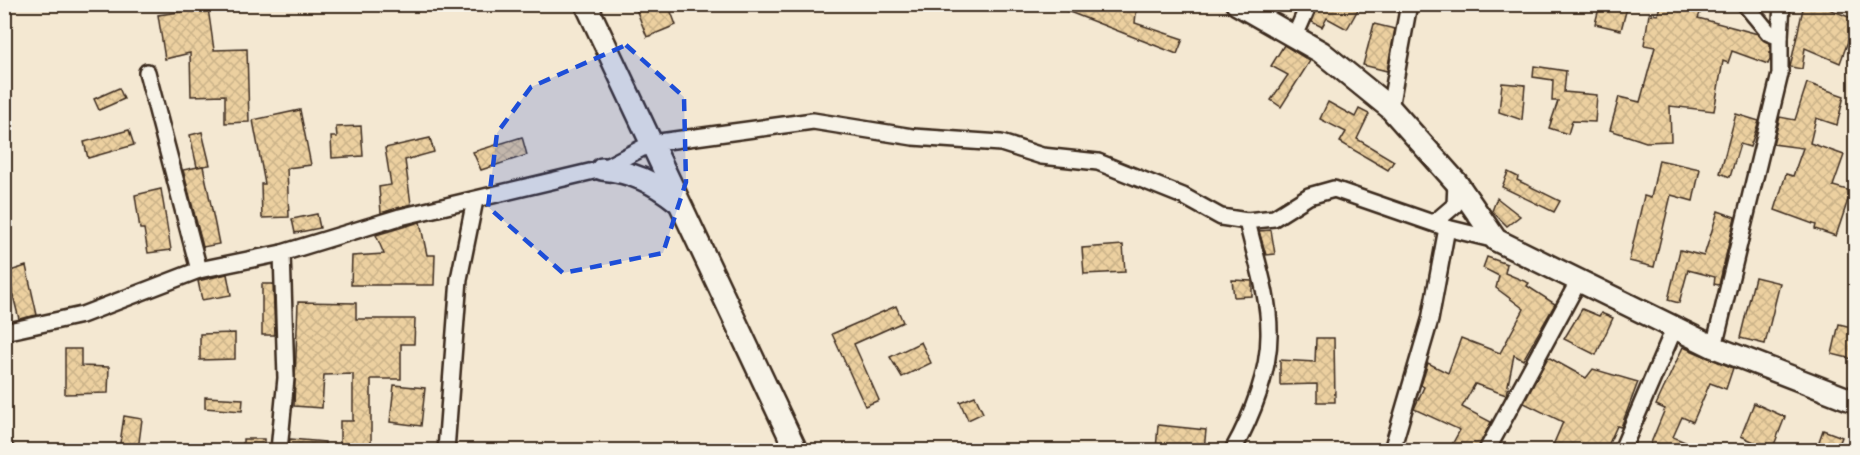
<svg xmlns="http://www.w3.org/2000/svg" width="1860" height="455" font-family="'Playpen Sans',sans-serif">
  <style>
    .building { fill: url(#building-cross-hatch); stroke: #3b2a1e; stroke-width: 1.5 }
    .lines { fill: none; stroke-linecap: round; stroke-linejoin: round }
    .street-casing { stroke: #3b2a1e; stroke-width: 20 }
    .secondary-casing { stroke: #3b2a1e; stroke-width: 26 }
    .street { stroke: #f7f3e8; stroke-width: 15 }
    .secondary { stroke: #f7f3e8; stroke-width: 21 }
    .marked { fill: #1d4ed8; fill-opacity: 0.2; stroke: #1d4ed8; stroke-width: 4.5; stroke-dasharray: 12 8; stroke-linejoin: round }
  </style>
  <defs>
    <pattern id="building-cross-hatch" width="8" height="8" patternUnits="userSpaceOnUse" patternTransform="scale(1.5)"><rect width="8" height="8" fill="#ecd0a0"/><path d="M0 0l8 8M0 8l8-8" fill="none" stroke="#cbb389"/></pattern>
  </defs>
  <rect width="100%" height="100%" fill="#f4e8d2"/>
  <filter id="ink" filterUnits="userSpaceOnUse"><feTurbulence type="fractalNoise" baseFrequency=".0167" numOctaves="2"/><feDisplacementMap in="SourceGraphic" scale="12" xChannelSelector="R" yChannelSelector="G"/><feConvolveMatrix kernelMatrix="1 2 1 2 8 2 1 2 1" color-interpolation-filters="sRGB"/></filter>
  <g filter="url(#ink)">
    <g class="building">
      <polygon points="634,4 668,4 676,25 647,37"/>
      <polygon points="1049,4 1137,4 1135,23 1183,39 1177,54"/>
      <polygon points="1319,4 1361,4 1347,29 1327,18 1322,27 1312,22"/>
      <polygon points="1600,4 1628,4 1621,30 1595,24"/>
      <polygon points="1660,4 1690,7 1701,11 1698,18 1758,34 1770,44 1770,59 1768,64 1732,51 1728,63 1723,61 1714,111 1670,106 1671,141 1646,142 1610,130 1619,97 1640,102 1655,47 1644,45 1649,14 1658,15"/>
      <polygon points="1804,4 1817,4 1856,20 1840,63 1805,48 1802,69 1790,67"/>
      <polygon points="208,8 214,50 247,49 249,122 225,123 225,95 191,96 190,53 165,59 158,15"/>
      <polygon points="1374,24 1395,29 1387,71 1363,65"/>
      <polygon points="1284,45 1310,61 1281,107 1271,100 1288,75 1271,66"/>
      <polygon points="1534,66 1566,71 1564,92 1597,95 1595,122 1572,121 1568,134 1549,128 1558,101 1552,101 1553,80 1533,77"/>
      <polygon points="1502,83 1525,85 1522,120 1499,112"/>
      <polygon points="1807,83 1844,96 1837,125 1816,118 1810,143 1844,155 1833,186 1851,191 1836,236 1815,229 1816,225 1775,210 1786,174 1793,176 1803,148 1773,144 1780,117 1795,120"/>
      <polygon points="119,88 124,99 99,110 94,99"/>
      <polygon points="1328,102 1355,117 1359,109 1369,114 1357,139 1394,161 1388,170 1340,142 1346,132 1320,119"/>
      <polygon points="300,110 311,165 287,168 289,217 262,218 261,184 265,184 253,120"/>
      <polygon points="1736,114 1759,121 1750,147 1740,144 1730,177 1720,173"/>
      <polygon points="361,126 363,156 332,158 331,137 337,137 336,127"/>
      <polygon points="129,130 134,145 88,158 84,142"/>
      <polygon points="202,132 210,165 197,167 190,135"/>
      <polygon points="522,137 527,155 481,170 473,152"/>
      <polygon points="430,138 434,152 405,160 411,204 381,213 379,187 391,185 385,148"/>
      <polygon points="1659,160 1700,169 1693,201 1671,195 1654,267 1629,261 1644,196 1651,198"/>
      <polygon points="203,166 219,244 203,247 183,170"/>
      <polygon points="1508,172 1518,177 1517,180 1560,201 1554,212 1502,187"/>
      <polygon points="161,189 171,250 148,253 144,229 140,229 135,195"/>
      <polygon points="1497,198 1520,216 1507,226 1492,211"/>
      <polygon points="1718,211 1735,217 1719,285 1714,284 1715,277 1688,270 1679,303 1668,300 1680,250 1704,256"/>
      <polygon points="317,214 320,228 295,233 292,219"/>
      <polygon points="420,222 427,255 435,255 434,285 351,285 352,256 384,254 376,235"/>
      <polygon points="1271,230 1275,254 1266,255 1259,231"/>
      <polygon points="1123,245 1125,272 1084,274 1082,248"/>
      <polygon points="1487,257 1507,264 1505,273 1529,283 1527,286 1555,304 1523,360 1514,355 1506,395 1475,384 1462,407 1491,422 1477,450 1449,450 1460,430 1414,409 1424,387 1421,385 1428,363 1448,373 1461,338 1500,353 1524,309 1496,288 1499,276 1483,268"/>
      <polygon points="26,266 37,315 19,319 7,272"/>
      <polygon points="227,274 231,295 202,300 198,281"/>
      <polygon points="1755,277 1780,283 1765,344 1740,338"/>
      <polygon points="1232,280 1252,281 1252,296 1234,297"/>
      <polygon points="262,284 273,284 275,335 262,335"/>
      <polygon points="298,302 356,303 356,319 415,319 414,344 401,344 401,379 371,379 371,445 340,445 340,421 353,421 353,374 324,375 322,408 294,406"/>
      <polygon points="896,306 903,322 854,344 879,400 865,406 832,334"/>
      <polygon points="1582,309 1599,316 1601,313 1613,318 1596,355 1564,339"/>
      <polygon points="1839,324 1856,328 1856,360 1832,354"/>
      <polygon points="235,333 235,359 200,360 200,334"/>
      <polygon points="1316,338 1334,338 1335,402 1317,402 1317,384 1280,385 1280,360 1315,362"/>
      <polygon points="921,342 931,363 902,377 890,357"/>
      <polygon points="1683,347 1733,368 1726,389 1710,383 1693,422 1682,417 1673,437 1704,450 1648,450 1665,409 1656,405"/>
      <polygon points="65,349 81,349 81,366 109,367 108,393 65,394"/>
      <polygon points="1548,357 1586,378 1593,369 1638,382 1621,427 1617,426 1606,450 1551,450 1563,422 1524,403"/>
      <polygon points="394,385 425,388 421,426 390,422"/>
      <polygon points="975,396 983,413 968,420 960,402"/>
      <polygon points="205,397 243,399 242,411 205,408"/>
      <polygon points="1754,403 1785,417 1772,450 1741,436"/>
      <polygon points="124,416 142,419 138,450 119,450"/>
      <polygon points="1158,425 1206,430 1204,450 1156,450"/>
      <polygon points="1823,430 1842,437 1837,450 1816,450"/>
      <rect x="243" y="439" width="21" height="11"/>
      <polygon points="290,439 325,442 325,450 289,450"/>
    </g>
    <g class="lines">
      <defs>
        <g id="street">
          <polyline points="1295,36 1309,4"/>
          <polyline points="1780,37 1782,4"/>
          <polyline points="147,72 199,270"/>
          <polyline points="1390,108 1409,4"/>
          <polyline points="1434,223 1455,205 1456,182"/>
          <polyline points="4,332 82,315 199,270 282,253 400,217 602,169 652,143 813,121 913,137 1001,143 1042,156 1098,162 1183,196 1221,217 1247,221 1274,218 1309,196 1334,189 1447,228 1496,240"/>
          <polyline points="1714,347 1780,74 1780,37 1769,33 1745,4"/>
          <polyline points="4,450 6,450"/>
          <polyline points="279,450 286,378 282,253"/>
          <polyline points="446,450 459,279 475,200"/>
          <path d="M 1233,450 C 1252,416 1270,371 1269,331 C 1269,294 1255,257 1247,221"/>
          <polyline points="1392,450 1430,320 1447,228"/>
          <polyline points="1487,450 1578,282"/>
          <polyline points="1622,450 1674,329"/>
        </g>
        <g id="secondary">
          <polyline points="586,4 796,450"/>
          <polyline points="1237,4 1321,52 1390,108 1456,182 1496,240 1714,347 1856,402"/>
          <path d="M 602,169 C 632,172 654,182 677,201"/>
        </g>
      </defs>
      <use href="#street" class="street-casing"/>
      <use href="#secondary" class="secondary-casing"/>
      <use href="#street" class="street"/>
      <use href="#secondary" class="secondary"/>
    </g>
  </g>
  <path class="marked" d="M 626,45 L 684,97 L 686,182 L 663,253 L 563,273 L 488,207 L 497,133 L 531,87 Z"/>
  <rect width="1860" height="455" fill="none" stroke="#f7f3e8" stroke-width="24"/>
  <rect x="12" y="12" width="1836" height="431" fill="none" stroke="#3b2a1e" stroke-width="2" filter="url(#ink)"/>
</svg>
